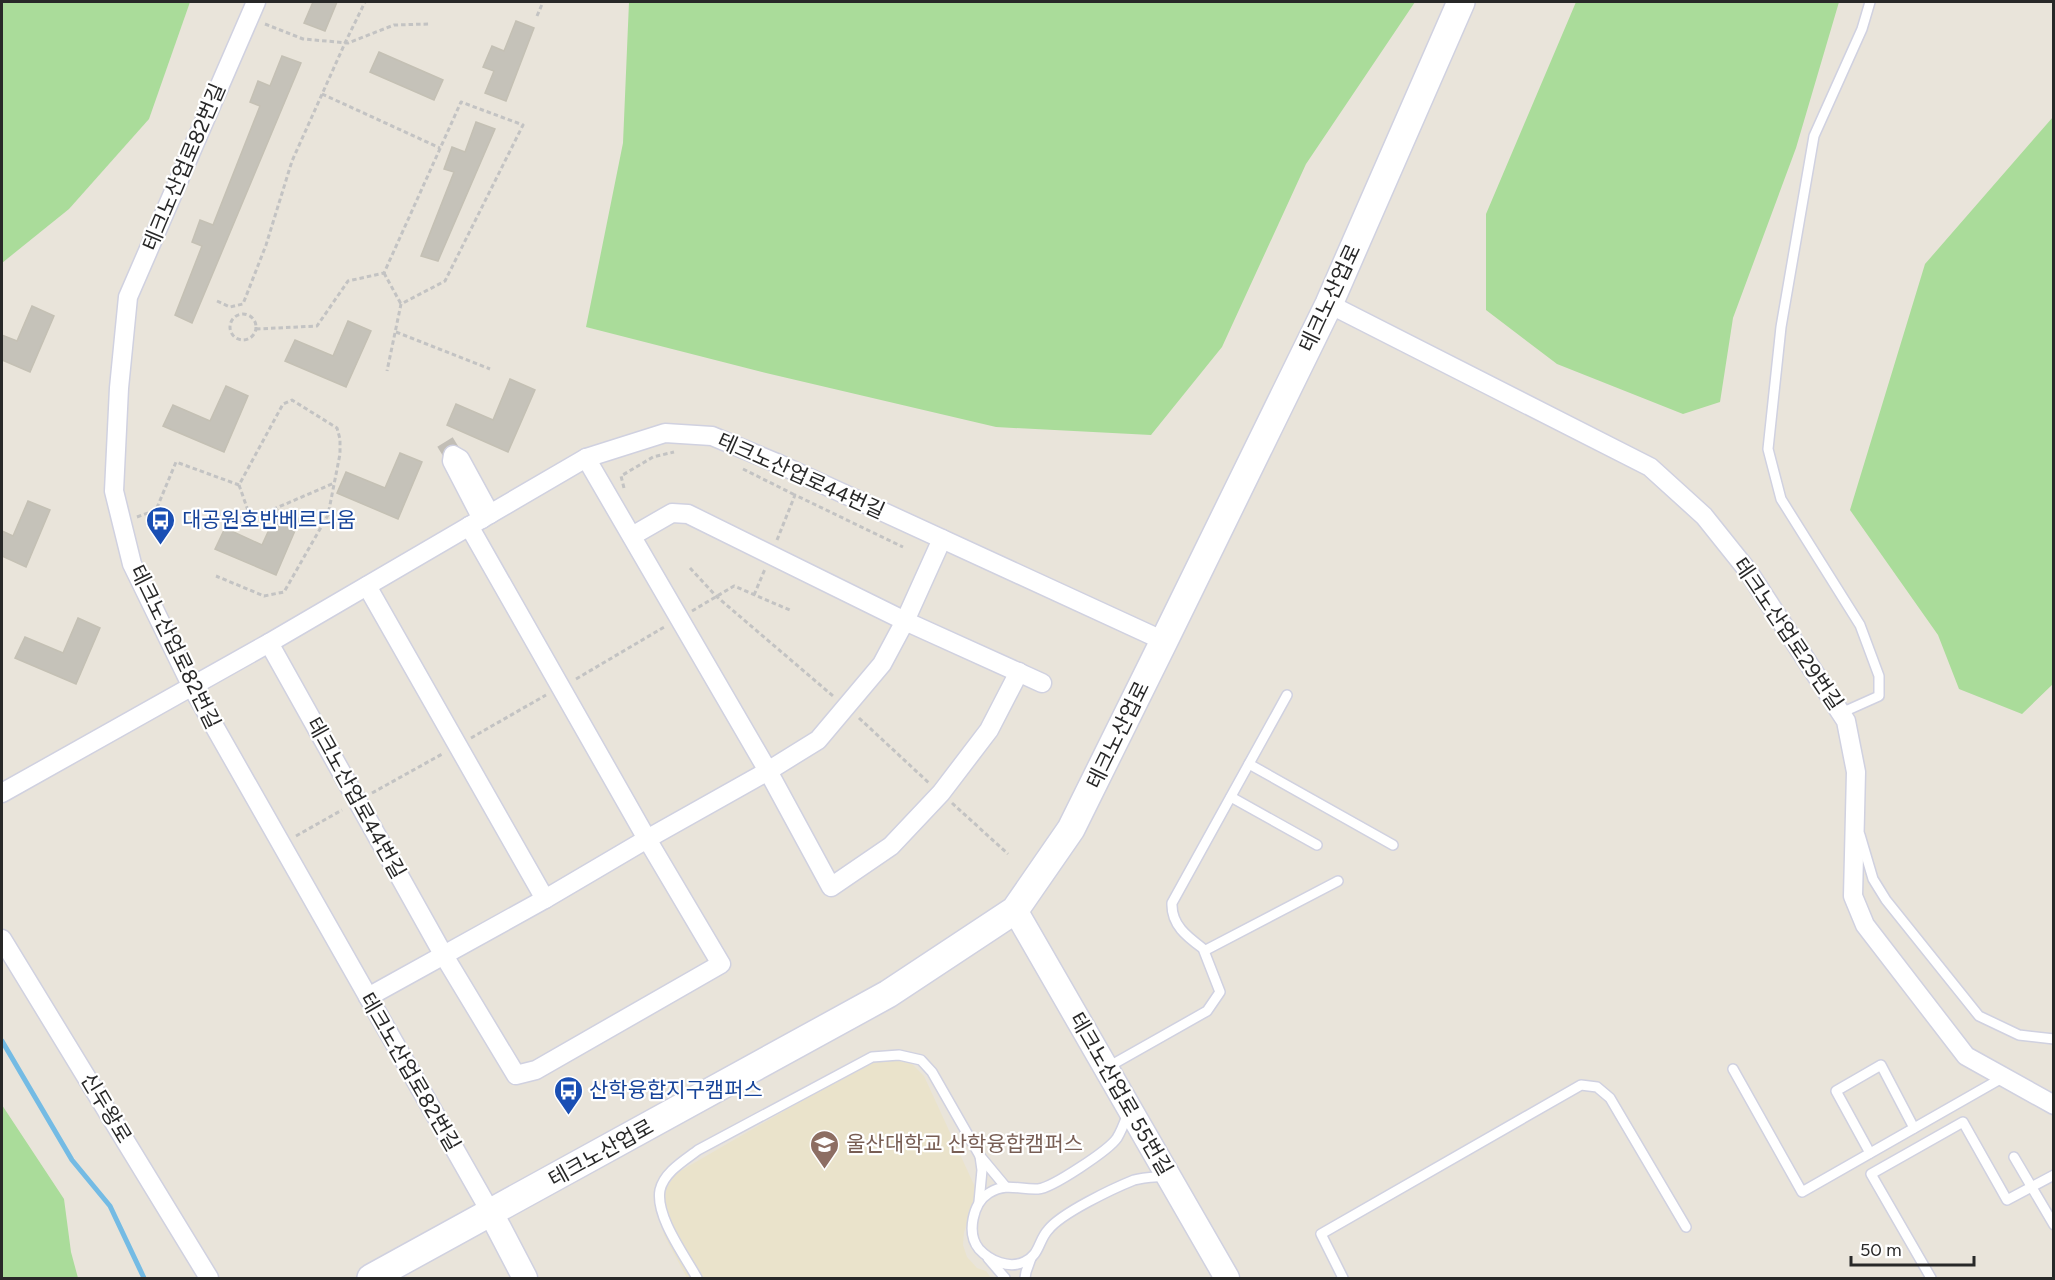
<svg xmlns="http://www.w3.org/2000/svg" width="2055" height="1280" font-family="Figtree,'Noto Sans KR',sans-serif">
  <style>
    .education { fill: #eae3cb }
    .green { fill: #aadc9a }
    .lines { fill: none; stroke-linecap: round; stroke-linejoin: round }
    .stream { stroke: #74bbe4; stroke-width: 5 }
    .building { fill: #c5c2b9; stroke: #c4c0b4; stroke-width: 1.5 }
    .minor-tunnel { stroke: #c2beb6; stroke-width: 18; stroke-dasharray: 18 9; stroke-linecap: butt }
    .service-casing { stroke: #d0d1e0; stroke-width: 12 }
    .minor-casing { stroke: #d0d1e0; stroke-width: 21 }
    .tertiary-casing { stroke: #d0d1e0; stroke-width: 27 }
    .secondary-casing { stroke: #d0d1e0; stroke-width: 30 }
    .path { stroke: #c3c3c3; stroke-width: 3; stroke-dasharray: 4.5 3; stroke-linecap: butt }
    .service { stroke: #fff; stroke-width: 9 }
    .minor { stroke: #fff; stroke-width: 18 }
    .tertiary { stroke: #fff; stroke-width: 24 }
    .secondary { stroke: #fff; stroke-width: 27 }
    .labels { text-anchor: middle; stroke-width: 4.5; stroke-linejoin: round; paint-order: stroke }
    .street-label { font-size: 21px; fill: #282828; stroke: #fff }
    .transit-label { font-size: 21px; fill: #164399; stroke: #fff; text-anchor: start }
    .education-label { font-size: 21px; fill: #785e54; stroke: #fff; text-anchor: start }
  </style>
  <rect width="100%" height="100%" fill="#e9e4da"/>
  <polygon class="education" points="890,1059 912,1064 924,1076 975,1187 975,1210 970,1216 964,1232 963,1245 967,1257 977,1268 986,1271 991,1278 687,1278 664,1235 660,1212 660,1199 675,1174 869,1062"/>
  <g class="green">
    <polygon points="2,2 190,2 149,119 69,209 2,263"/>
    <polygon points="629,2 1415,2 1306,164 1222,347 1151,435 996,427 766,373 586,327 623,143"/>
    <polygon points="1576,2 1839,2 1796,148 1733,318 1720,402 1683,414 1557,364 1486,310 1486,214"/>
    <polygon points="2053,117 2053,684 2022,714 1959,689 1938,635 1850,510 1925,264"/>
    <polygon points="2,1105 64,1199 71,1252 78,1278 2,1278"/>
  </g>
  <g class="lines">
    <polyline class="stream" points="2,1041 72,1160 110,1206 144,1278"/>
  </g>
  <g class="building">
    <polygon points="313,2 337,2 325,31 304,23"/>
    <polygon points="516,21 534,28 506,101 485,93 494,71 483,67 492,46 504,51"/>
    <polygon points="379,52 443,80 434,100 370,72"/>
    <polygon points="282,56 301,63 192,323 175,315 202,246 192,242 200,220 213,225 260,106 250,102 258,81 270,86"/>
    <polygon points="476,122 495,129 438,261 421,256 454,172 444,169 452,147 465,152"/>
    <polygon points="32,306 54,316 30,372 2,360 2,335 17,341"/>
    <polygon points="348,321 371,331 346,387 285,361 295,340 333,356"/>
    <polygon points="510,379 535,390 508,452 447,425 456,404 493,420"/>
    <polygon points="226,386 248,396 224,452 163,426 173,405 210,421"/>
    <polygon points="400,453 422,462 398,519 337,493 346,472 385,488"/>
    <polygon points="28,501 50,510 26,567 2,556 2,531 13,536"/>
    <polygon points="278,510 300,519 276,575 215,549 225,528 262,545"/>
    <polygon points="78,618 100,628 76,684 15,658 25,637 63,653"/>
  </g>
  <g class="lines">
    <polyline class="minor-tunnel" points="445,442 453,455"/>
    <defs>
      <g id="service">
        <polyline points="1841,713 1879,696 1879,676 1860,625 1781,499 1768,449 1781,327 1814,136 1862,29 1870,2"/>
        <polyline points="1249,764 1393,845"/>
        <polyline points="1231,797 1317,845"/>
        <polyline points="1860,835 1873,879 1886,900 1979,1016 2019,1035 2054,1039"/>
        <path d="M 1205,950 C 1189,938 1171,926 1172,903 L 1287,695"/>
        <polyline points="1108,1067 1207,1011 1220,992 1204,951 1338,881"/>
        <polyline points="1733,1069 1802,1192 2002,1078"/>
        <path d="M 1128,1113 C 1125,1121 1122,1130 1117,1138 C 1109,1150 1052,1188 1038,1189 C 1019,1190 1007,1182 989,1193 C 973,1203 966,1233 979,1249 C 990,1261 1009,1269 1024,1262 C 1040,1255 1038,1241 1048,1230 C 1061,1213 1114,1188 1134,1180 C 1144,1177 1156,1177 1166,1176"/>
        <polyline points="1870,1153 1836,1091 1881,1065 1914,1128"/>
        <polyline points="2014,1157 2054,1225"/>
        <polyline points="979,1202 982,1170 980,1156"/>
        <polyline points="988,1258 1005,1278"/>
        <path d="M 697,1278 C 685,1256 655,1216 660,1190 C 664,1172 685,1160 698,1150 L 872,1057 L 899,1055 L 921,1060 L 932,1072 L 980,1156 L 1005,1186"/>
        <polyline points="1025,1278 1026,1272 1031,1258"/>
        <polyline points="1343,1278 1321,1234 1581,1085 1597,1087 1610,1098 1686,1227"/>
        <polyline points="1931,1278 1871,1174 1963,1122 2007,1200 2054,1175"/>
      </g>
      <g id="minor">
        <polyline points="256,2 128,297 119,388 114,491 132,564 192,687 491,1213"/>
        <polyline points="1329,304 1650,467 1704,516 1748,571 1846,721 1856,772 1853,896 1865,925 1966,1056 2054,1105"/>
        <polyline points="586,458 768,771 831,887 891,846 941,793 989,730 1019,672"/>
        <polyline points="482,519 452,461 453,455 460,459 490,514"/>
        <polyline points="632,536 672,513 688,514 905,621 1042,683"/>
        <polyline points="367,586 545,899"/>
        <polyline points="269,643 443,954 516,1075 536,1070 721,964 647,839 469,526"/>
        <polyline points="2,793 269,643 586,458 665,433 712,436 779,464 1164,641"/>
        <polyline points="2,939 209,1278"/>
        <polyline points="368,997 545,899 647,839 768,771 818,740 882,664 905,621 942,539"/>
      </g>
      <g id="tertiary">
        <polyline points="1015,910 1227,1278"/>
        <polyline points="491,1213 525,1278"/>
      </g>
      <polyline id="secondary" points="371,1278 888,994 1015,910 1071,829 1164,641 1329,304 1461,2"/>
    </defs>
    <use href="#service" class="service-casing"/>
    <use href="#minor" class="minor-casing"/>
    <use href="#tertiary" class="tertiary-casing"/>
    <use href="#secondary" class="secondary-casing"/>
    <g class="path">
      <polyline points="537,16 543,2"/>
      <polyline points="265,24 303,39 348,43 394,25 429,24"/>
      <polyline points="322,94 440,148"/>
      <polyline points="384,273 401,304"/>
      <polyline points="217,301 230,307 243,304 266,245 292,161 345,43 365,2"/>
      <circle cx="243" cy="327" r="13"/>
      <polyline points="256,329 317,326 348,281 384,273 461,102 523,125 445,281 401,304 387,371"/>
      <polyline points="396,332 490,369"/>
      <polyline points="743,469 795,495"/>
      <polyline points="239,485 251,519 334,483"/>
      <polyline points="624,488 621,476 653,457 674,452"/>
      <polyline points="137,517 156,510 176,462 239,485 283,404 292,400 337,428 340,439 340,454 328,515 284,592 264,596 216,576"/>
      <polyline points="777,540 795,495 903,547"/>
      <polyline points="690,568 716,596 833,696"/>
      <polyline points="754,595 765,569"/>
      <polyline points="692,611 734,586 792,611"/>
      <polyline points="576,679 666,626"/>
      <polyline points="859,718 929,783"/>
      <polyline points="471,738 546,695"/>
      <polyline points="372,793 444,753"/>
      <polyline points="952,803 1008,854"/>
      <polyline points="296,836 342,810"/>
    </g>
    <use href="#service" class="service"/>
    <use href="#minor" class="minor"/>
    <use href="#tertiary" class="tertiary"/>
    <use href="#secondary" class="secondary"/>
  </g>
  <defs>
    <symbol id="bus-pin" viewBox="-11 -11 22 30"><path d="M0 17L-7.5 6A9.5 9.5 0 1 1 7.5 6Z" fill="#1a4fb4" stroke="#fff"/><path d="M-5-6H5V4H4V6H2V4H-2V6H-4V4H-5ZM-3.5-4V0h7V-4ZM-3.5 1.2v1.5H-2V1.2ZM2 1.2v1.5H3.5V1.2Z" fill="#fff"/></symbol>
    <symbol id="university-pin" viewBox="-11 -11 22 30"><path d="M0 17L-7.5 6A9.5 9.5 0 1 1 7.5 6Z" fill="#8d6e63" stroke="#fff"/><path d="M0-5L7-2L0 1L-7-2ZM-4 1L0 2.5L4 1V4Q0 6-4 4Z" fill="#fff"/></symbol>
  </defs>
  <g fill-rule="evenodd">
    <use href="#bus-pin" x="144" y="504" width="33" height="45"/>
    <use href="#bus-pin" x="552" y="1074" width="33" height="45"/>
    <use href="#university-pin" x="808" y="1128" width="33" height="45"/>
  </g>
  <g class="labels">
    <g class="street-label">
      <text transform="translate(184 167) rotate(-67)" y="7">테크노산업로82번길</text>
      <text transform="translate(1330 298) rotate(-65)" y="7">테크노산업로</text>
      <text transform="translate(801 476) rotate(24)" y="7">테크노산업로44번길</text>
      <text transform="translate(1788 634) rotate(56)" y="7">테크노산업로29번길</text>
      <text transform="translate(175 647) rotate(64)" y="7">테크노산업로82번길</text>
      <text transform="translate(1118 735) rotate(-64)" y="7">테크노산업로</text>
      <text transform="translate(356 798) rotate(61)" y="7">테크노산업로44번길</text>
      <text transform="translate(410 1072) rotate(60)" y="7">테크노산업로82번길</text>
      <text transform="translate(1121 1094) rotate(60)" y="7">테크노산업로 55번길</text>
      <text transform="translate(106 1108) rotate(59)" y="7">신두왕로</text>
      <text transform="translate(601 1153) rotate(-29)" y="7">테크노산업로</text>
    </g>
    <g class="transit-label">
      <text x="182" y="527">대공원호반베르디움</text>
      <text x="589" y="1097">산학융합지구캠퍼스</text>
    </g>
    <g class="education-label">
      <text x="846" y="1151">울산대학교 산학융합캠퍼스</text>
    </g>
  </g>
  <rect width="2055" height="1280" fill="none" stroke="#282828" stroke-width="6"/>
  <path d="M1851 1256v9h123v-9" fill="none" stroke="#282828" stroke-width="3"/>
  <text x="1860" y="1256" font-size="18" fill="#282828" stroke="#ffffff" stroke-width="4.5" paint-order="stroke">50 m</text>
</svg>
